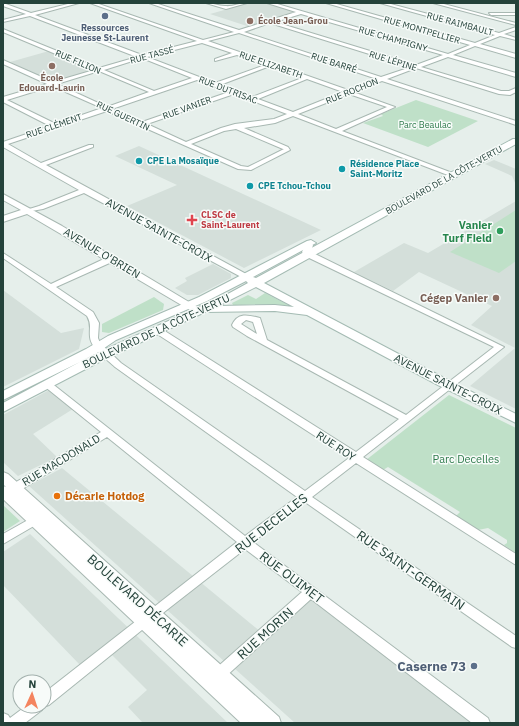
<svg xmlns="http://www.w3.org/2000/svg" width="519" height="726" font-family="'IBM Plex Sans',sans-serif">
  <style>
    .built { fill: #d4dfda }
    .green { fill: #bfe0c8 }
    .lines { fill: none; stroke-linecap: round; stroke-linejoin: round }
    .minor-casing { stroke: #a8b8b2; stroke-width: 2 }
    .tertiary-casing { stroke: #a8b8b2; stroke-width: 2 }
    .secondary-casing { stroke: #a4bbb3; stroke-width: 2 }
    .minor { fill: #fff; fill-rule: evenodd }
    .tertiary { fill: #fff; fill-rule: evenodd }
    .secondary { fill: #fff; fill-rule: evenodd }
    .service-dot { fill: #5c6f8a; stroke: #f7fbf9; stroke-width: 1.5 }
    .education-dot { fill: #8d6e63; stroke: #f7fbf9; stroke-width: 1.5 }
    .culture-dot { fill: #0f9aa8; stroke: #f7fbf9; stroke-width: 1.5 }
    .health-dot { fill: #e0444e; stroke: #f7fbf9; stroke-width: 1.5 }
    .leisure-dot { fill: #2e9e5b; stroke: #f7fbf9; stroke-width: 1.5 }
    .food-dot { fill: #e8710a; stroke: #f7fbf9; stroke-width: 1.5 }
    .labels { text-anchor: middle; stroke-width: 3; stroke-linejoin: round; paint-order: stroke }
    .far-education-label { font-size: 9px; font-weight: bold; fill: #785e54; stroke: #f7fbf9; text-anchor: start }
    .far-street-label { font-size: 9px; fill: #24423a; stroke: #f7fbf9 }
    .far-service-label { font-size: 9px; font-weight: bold; fill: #4e5e75; stroke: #f7fbf9 }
    .far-park-label { font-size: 9px; fill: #2d7a4b; stroke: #f7fbf9 }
    .far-culture-label { font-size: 9px; font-weight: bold; fill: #0d838f; stroke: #f7fbf9; text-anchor: start }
    .far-health-label { font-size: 9px; font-weight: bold; fill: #be3a42; stroke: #f7fbf9; text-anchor: start }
    .leisure-label { font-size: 11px; font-weight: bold; fill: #27864d; stroke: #f7fbf9; text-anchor: end }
    .street-label { font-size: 11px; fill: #24423a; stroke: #f7fbf9 }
    .education-label { font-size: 11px; font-weight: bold; fill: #785e54; stroke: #f7fbf9; text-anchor: end }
    .park-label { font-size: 11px; fill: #2d7a4b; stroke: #f7fbf9 }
    .food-label { font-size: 11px; font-weight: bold; fill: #c56008; stroke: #f7fbf9; text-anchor: start }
    .near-street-label { font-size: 13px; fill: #24423a; stroke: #f7fbf9 }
    .near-service-label { font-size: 13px; font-weight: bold; fill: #4e5e75; stroke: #f7fbf9; text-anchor: end }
  </style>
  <rect width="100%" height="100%" fill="#e6efeb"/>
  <g class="built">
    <polygon points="249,3 265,3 296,12 250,27 210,14"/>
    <polygon points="49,51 98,70 53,84 10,62"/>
    <polygon points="139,146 321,230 244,268 127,206 177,185 115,156"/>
    <polygon points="494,160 516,169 516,185 512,176 485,164"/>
    <polygon points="516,201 516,409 470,386 515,348 471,325 492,306 419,272 393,291 354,272 404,243 428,253"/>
    <polygon points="213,264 231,274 231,278 198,295 187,295 175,288 187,281 185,278"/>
    <polygon points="3,290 61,333 84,328 79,349 3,387"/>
    <polygon points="51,389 73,409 33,434 57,457 18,476 3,462 3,415"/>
    <polygon points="62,468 261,632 225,662 29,486"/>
    <polygon points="30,534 228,723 143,723 128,707 147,690 104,647 81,666 3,585 3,552"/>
    <polygon points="311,596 473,723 295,723 234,668"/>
  </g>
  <g class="green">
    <polygon points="416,100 478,121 428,147 363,123 383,116 381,114"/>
    <polygon points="516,210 516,261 499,273 450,252"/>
    <polygon points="265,293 290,306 272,304 233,305 232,303 248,295 256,299"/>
    <polygon points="154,297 164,304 163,310 109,333 102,332 102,324"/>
    <polygon points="449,395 516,428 516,553 504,545 507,543 507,540 488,528 478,530 456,516 460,512 388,467 383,470 366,460"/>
    <polygon points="3,505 20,521 3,532"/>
  </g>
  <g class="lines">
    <defs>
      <g id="minor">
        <path d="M 3,3 L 31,13 L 72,3 L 79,3 L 35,15 L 142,55 L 197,41 L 90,3 L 96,3 L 203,40 L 234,32 L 149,3 L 155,3 L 239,30 L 296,12 L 267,3 L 274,3 L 448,54 L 470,45 L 326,3 L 333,3 L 475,43 L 495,35 L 380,3 L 387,3 L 499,33 L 516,27 L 516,30 L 504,34 L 516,38 L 516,40 L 500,36 L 480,44 L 516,54 L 516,58 L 475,46 L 453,55 L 516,73 L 516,77 L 448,57 L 421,67 L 501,91 L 509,91 L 516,88 L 516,92 L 510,95 L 499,94 L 416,68 L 387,79 L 516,121 L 516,125 L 382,81 L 353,92 L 395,107 L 342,131 L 455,174 L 456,175 L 453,177 L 293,116 L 275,123 L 244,128 L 288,147 L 290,150 L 251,170 L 238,169 L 107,111 L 8,144 L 41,163 L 89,145 L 93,145 L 93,147 L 46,165 L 248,275 L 249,277 L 245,279 L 84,193 L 43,209 L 26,212 L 26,210 L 39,206 L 79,190 L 3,147 L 3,142 L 50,126 L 3,102 L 3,97 L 47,84 L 3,64 L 3,60 L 53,82 L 94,70 L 3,32 L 3,29 L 99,68 L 137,57 L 30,16 L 3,22 L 3,20 L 26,14 L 3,6 ZM 301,14 L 443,55 L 416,65 L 275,22 ZM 270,23 L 411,67 L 381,77 L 244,32 ZM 239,33 L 377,79 L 348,90 L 208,41 ZM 202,43 L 232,53 L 215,59 L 215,61 L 237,55 L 265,65 L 215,83 L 147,57 ZM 142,58 L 192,78 L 154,91 L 104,70 ZM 270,66 L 302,78 L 252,97 L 220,85 ZM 99,71 L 149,92 L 107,107 L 57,84 ZM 307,79 L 343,92 L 293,112 L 258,99 ZM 197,80 L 229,92 L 142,122 L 112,109 ZM 52,86 L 102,108 L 56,124 L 7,100 ZM 234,94 L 287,114 L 274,119 L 235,124 L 221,128 L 186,142 L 147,124 ZM 349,94 L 387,107 L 336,129 L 298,114 ZM 236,129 L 283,149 L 284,149 L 248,167 L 241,166 L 191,144 L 224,131 Z"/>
        <path d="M 206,3 C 213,3 218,6 225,6 C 232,7 240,3 247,3 L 226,9 Z"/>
        <polygon points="433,3 440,3 516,23 516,25"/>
        <polygon points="489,13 516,13 516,15 491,15"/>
        <path d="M 306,243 L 309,243 L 313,245 L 311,252 L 504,347 L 363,457 L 516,554 L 516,565 L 356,463 L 312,497 L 516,636 L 516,648 L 512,647 L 305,502 L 253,542 L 488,718 L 490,723 L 472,723 L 311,599 L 224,678 L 219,680 L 214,678 L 212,674 L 214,670 L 302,592 L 245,549 L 168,609 L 49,705 L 43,707 L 42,710 L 25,723 L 3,723 L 3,713 L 8,715 L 10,718 L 26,706 L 44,706 L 44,693 L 237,542 L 107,437 L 19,491 L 15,492 L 11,491 L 10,488 L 11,485 L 101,432 L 44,386 L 42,384 L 44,382 L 50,382 L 245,536 L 297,497 L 115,367 C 107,359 91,349 90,337 C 89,328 92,325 87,316 L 3,258 L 3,253 L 51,284 L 108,257 L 114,257 L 114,261 L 56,287 L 93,312 L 99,323 L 98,338 L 100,343 L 121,363 L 305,491 L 349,458 L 154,332 L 153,330 L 154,328 L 160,328 L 356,452 L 399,419 L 247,336 L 233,327 L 232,325 C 238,312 248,315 260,318 L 267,340 L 406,415 L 494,347 L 305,256 L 302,252 ZM 246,320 L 253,322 L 257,334 L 241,324 Z"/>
        <polygon points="35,516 39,517 41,520 39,523 3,544 3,534"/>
      </g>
      <g id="tertiary">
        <polygon points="3,194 62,226 204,311 203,313 195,313 27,214 3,222 3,216 21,210 3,200"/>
        <polygon points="3,472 8,474 279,717 281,723 241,723 3,499 3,486 6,487 3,484"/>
      </g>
      <path id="secondary" d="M 513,139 L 516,139 L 516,144 L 264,283 L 446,379 L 516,414 L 516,423 L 438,385 L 307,315 L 275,311 L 205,312 L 101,361 L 3,412 L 3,403 L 93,355 L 226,295 L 248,283 L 246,281 L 207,301 L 116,340 L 94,355 L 3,400 L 3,391 L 86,349 L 108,336 L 199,297 L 307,241 L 311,240 L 316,243 L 253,277 L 256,278 ZM 256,287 L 294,307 L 275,305 L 218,306 Z"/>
    </defs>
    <use href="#minor" class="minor-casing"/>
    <use href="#tertiary" class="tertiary-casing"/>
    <use href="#secondary" class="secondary-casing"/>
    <use href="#minor" class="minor"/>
    <use href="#tertiary" class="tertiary"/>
    <use href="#secondary" class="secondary"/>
  </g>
  <g class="service-dot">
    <circle cx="105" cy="16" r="4"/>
    <circle cx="474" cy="666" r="4"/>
  </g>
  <g class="education-dot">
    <circle cx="250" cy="21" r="4"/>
    <circle cx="52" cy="66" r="4"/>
    <circle cx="496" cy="298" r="4"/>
  </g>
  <g class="culture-dot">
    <circle cx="139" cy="161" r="4"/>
    <circle cx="342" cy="169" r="4"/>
    <circle cx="250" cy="186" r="4"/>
  </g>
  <path class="health-dot" d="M190 214h4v4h4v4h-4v4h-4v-4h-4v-4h4z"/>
  <circle class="leisure-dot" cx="500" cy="231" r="4"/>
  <circle class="food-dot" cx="57" cy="496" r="4"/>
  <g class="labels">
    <g class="far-education-label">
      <text x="258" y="24">École Jean-Grou</text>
      <text x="52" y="81" text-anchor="middle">École<tspan x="52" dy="10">Edouard-Laurin</tspan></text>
    </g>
    <g class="far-street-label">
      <text transform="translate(460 24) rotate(15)" y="3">RUE RAIMBAULT</text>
      <text transform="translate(422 30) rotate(16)" y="3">RUE MONTPELLIER</text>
      <text transform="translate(393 39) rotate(16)" y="3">RUE CHAMPIGNY</text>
      <text transform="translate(152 55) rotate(-15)" y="3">RUE TASSÉ</text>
      <text transform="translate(393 61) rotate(17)" y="3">RUE LÉPINE</text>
      <text transform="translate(78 62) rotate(23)" y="3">RUE FILION</text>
      <text transform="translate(334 63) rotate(18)" y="3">RUE BARRÉ</text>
      <text transform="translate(271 65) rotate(19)" y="3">RUE ELIZABETH</text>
      <text transform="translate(228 90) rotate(21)" y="3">RUE DUTRISAC</text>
      <text transform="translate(352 91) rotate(-22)" y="3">RUE ROCHON</text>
      <text transform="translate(187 108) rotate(-20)" y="3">RUE VANIER</text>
      <text transform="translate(123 116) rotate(25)" y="3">RUE GUERTIN</text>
      <text transform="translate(54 126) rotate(-19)" y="3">RUE CLÉMENT</text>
      <text transform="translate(444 180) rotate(-29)" y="3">BOULEVARD DE LA CÔTE-VERTU</text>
    </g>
    <g class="far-service-label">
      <text x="105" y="31">Ressources<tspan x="105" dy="10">Jeunesse St-Laurent</tspan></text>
    </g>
    <g class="far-park-label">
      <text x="425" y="128">Parc Beaulac</text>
    </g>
    <g class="far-culture-label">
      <text x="147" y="164">CPE La Mosaïque</text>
      <text x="350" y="167">Résidence Place<tspan x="350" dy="10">Saint-Moritz</tspan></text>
      <text x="258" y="189">CPE Tchou-Tchou</text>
    </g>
    <g class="far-health-label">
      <text x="201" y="218">CLSC de<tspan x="201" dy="10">Saint-Laurent</tspan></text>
    </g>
    <g class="leisure-label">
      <text x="492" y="229">Vanier<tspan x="492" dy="13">Turf Field</tspan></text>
    </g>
    <g class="street-label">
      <text transform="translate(159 230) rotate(29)" y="4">AVENUE SAINTE-CROIX</text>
      <text transform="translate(102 253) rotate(31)" y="4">AVENUE O'BRIEN</text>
      <text transform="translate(156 331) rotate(-25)" y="4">BOULEVARD DE LA CÔTE-VERTU</text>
      <text transform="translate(448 384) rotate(27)" y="4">AVENUE SAINTE-CROIX</text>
      <text transform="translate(336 446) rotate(33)" y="4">RUE ROY</text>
      <text transform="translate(61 460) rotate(-31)" y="4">RUE MACDONALD</text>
    </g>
    <g class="education-label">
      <text x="488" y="302">Cégep Vanier</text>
    </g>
    <g class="park-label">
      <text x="466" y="463">Parc Decelles</text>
    </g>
    <g class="food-label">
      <text x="65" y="500">Décarie Hotdog</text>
    </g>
    <g class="near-street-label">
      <text transform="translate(271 523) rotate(-38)" y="5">RUE DECELLES</text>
      <text transform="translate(411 570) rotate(35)" y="5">RUE SAINT-GERMAIN</text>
      <text transform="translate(292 577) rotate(37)" y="5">RUE OUIMET</text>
      <text transform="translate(138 600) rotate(42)" y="5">BOULEVARD DÉCARIE</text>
      <text transform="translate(265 633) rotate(-42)" y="5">RUE MORIN</text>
    </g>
    <g class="near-service-label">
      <text x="466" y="671">Caserne 73</text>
    </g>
  </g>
  <rect width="519" height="726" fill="none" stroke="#24423a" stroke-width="8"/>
  <g transform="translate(32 694) rotate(3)"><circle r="19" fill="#f7fbf9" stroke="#a3b1ad"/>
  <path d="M0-3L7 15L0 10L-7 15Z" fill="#f4845f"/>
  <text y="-6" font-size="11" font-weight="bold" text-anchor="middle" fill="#24423a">N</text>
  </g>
</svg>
